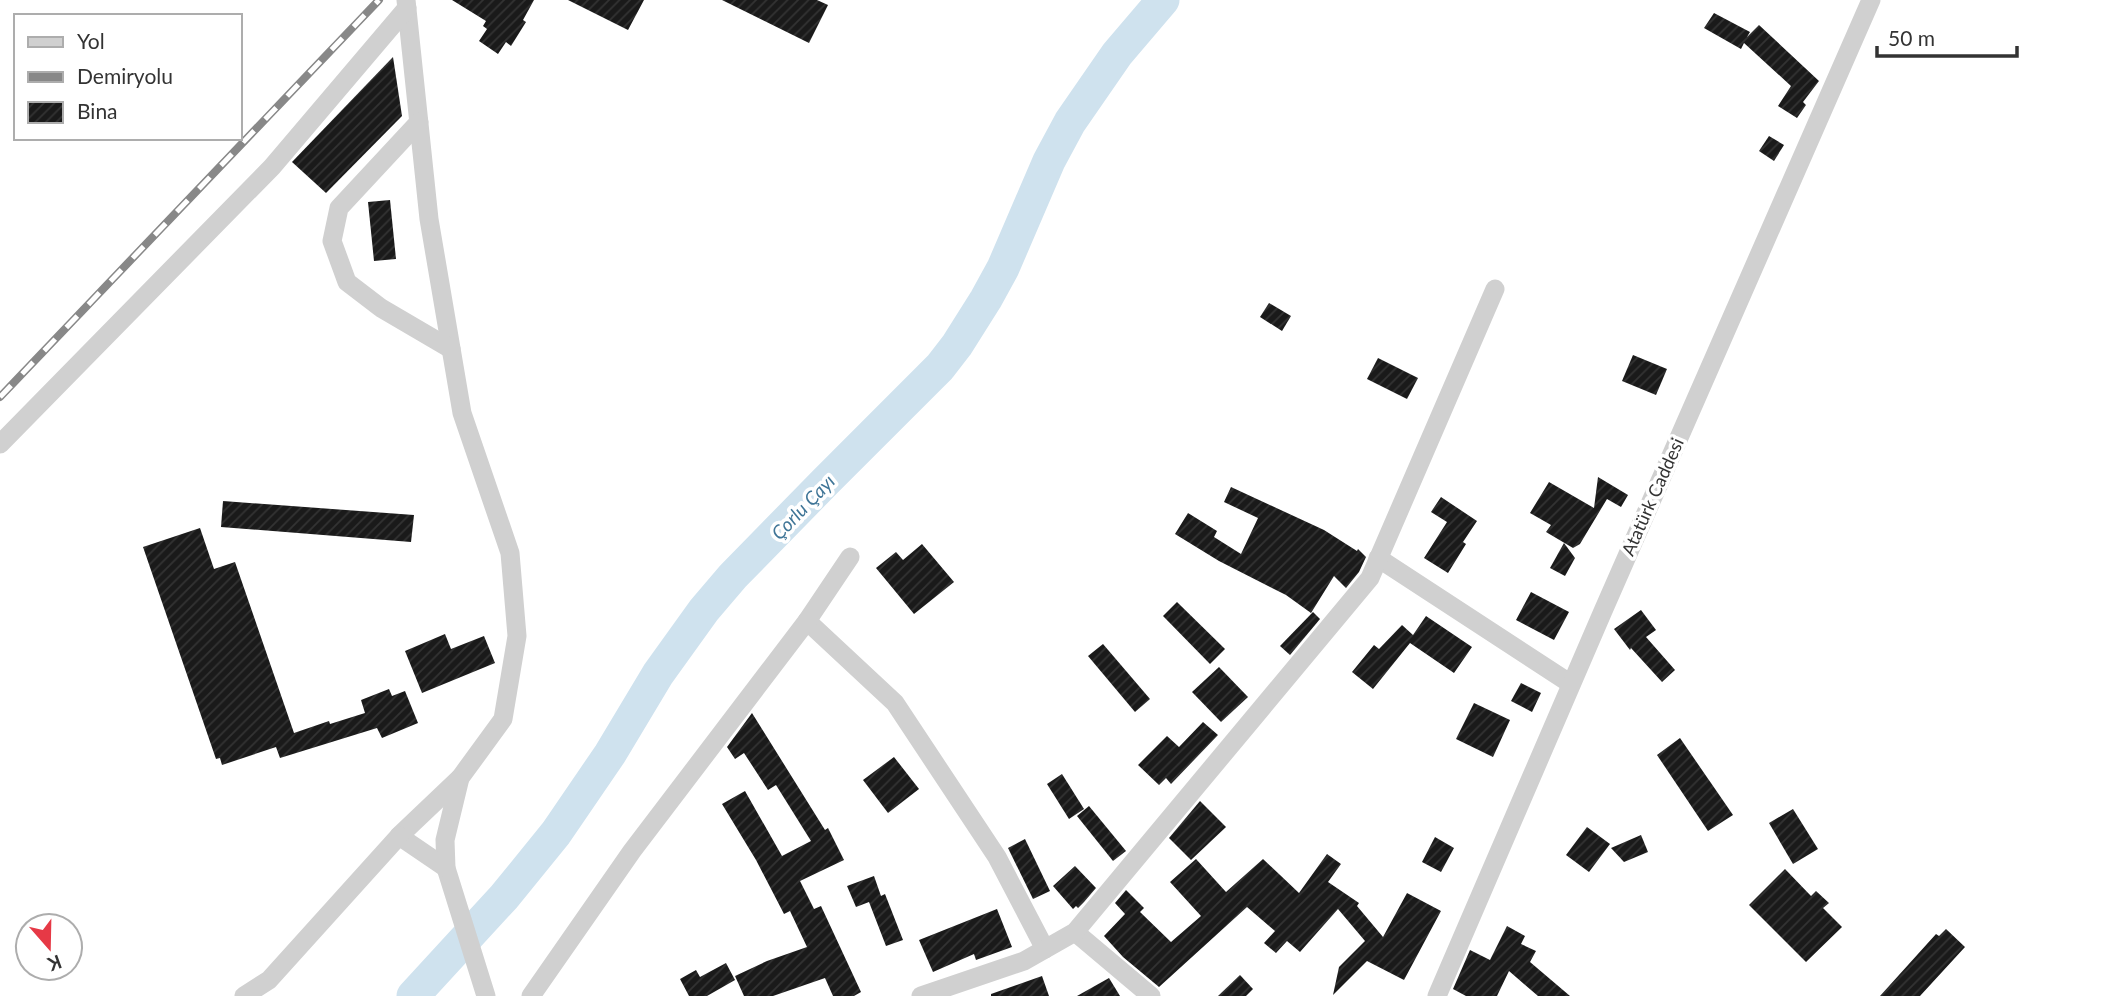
<svg xmlns="http://www.w3.org/2000/svg" width="2115" height="996" font-family="Lato,sans-serif">
  <style>
    .lines { fill: none; stroke-linecap: round; stroke-linejoin: round }
    .river { stroke: #cfe2ee; stroke-width: 33 }
    .building { fill: url(#building-hatch) }
    .minor { stroke: #d0d0d0; stroke-width: 19 }
    .rail-casing { stroke: #888; stroke-width: 8 }
    .rail { stroke: #fff; stroke-width: 5; stroke-dasharray: 16; stroke-linecap: butt }
    .labels { text-anchor: middle; stroke-width: 7; stroke-linejoin: round; paint-order: stroke }
    .street-label { font-size: 18px; fill: #333; stroke: #fff }
    .water-label { font-size: 19px; font-style: italic; fill: #3f7597; stroke: #fff }
  </style>
  <defs>
    <pattern id="building-hatch" width="6" height="6" patternUnits="userSpaceOnUse" patternTransform="scale(1.75)"><rect width="6" height="6" fill="#1a1a1a"/><path d="M-1 1l2-2M0 6l6-6M5 7l2-2" fill="none" stroke="#333"/></pattern>
  </defs>
  <rect width="100%" height="100%" fill="#fff"/>
  <g class="lines">
    <polyline class="river" points="413,996 504,897 556,833 610,754 658,674 704,610 733,576 826,481 940,367 957,345 986,299 1003,268 1049,161 1070,122 1117,54 1163,0"/>
  </g>
  <g class="building">
    <polygon points="452,0 534,0 523,20 526,22 511,46 506,42 498,54 479,41 487,29 483,26 486,21"/>
    <polygon points="568,0 644,0 628,30"/>
    <polygon points="722,0 817,0 828,5 809,43"/>
    <polygon points="1714,13 1750,32 1747,37 1759,25 1819,81 1803,102 1806,105 1797,118 1778,106 1791,86 1744,43 1741,49 1704,28"/>
    <polygon points="393,57 402,116 326,193 292,162"/>
    <polygon points="1769,136 1784,145 1774,161 1759,151"/>
    <polygon points="390,200 396,259 374,261 368,202"/>
    <polygon points="1269,303 1291,316 1282,331 1260,317"/>
    <polygon points="1633,355 1667,369 1656,395 1622,381"/>
    <polygon points="1378,358 1418,378 1407,399 1367,379"/>
    <polygon points="1598,477 1628,495 1621,507 1607,499 1580,544 1573,548 1546,532 1551,525 1530,513 1549,482 1594,508"/>
    <polygon points="1231,487 1324,530 1357,551 1358,549 1366,557 1359,572 1346,588 1334,576 1311,613 1286,595 1219,561 1175,534 1188,513 1217,531 1214,537 1241,554 1258,518 1224,502"/>
    <polygon points="1441,497 1477,521 1463,542 1466,544 1448,573 1424,558 1447,522 1431,512"/>
    <polygon points="223,501 414,515 411,542 221,527"/>
    <polygon points="200,528 214,569 235,562 294,733 329,721 330,724 365,713 361,700 389,689 392,696 405,691 418,723 382,738 377,728 280,758 276,747 222,765 220,758 216,759 143,547"/>
    <polygon points="1564,543 1575,558 1565,576 1550,568"/>
    <polygon points="922,544 954,582 914,614 876,568 896,552 903,560"/>
    <polygon points="1531,592 1569,612 1554,640 1516,620"/>
    <polygon points="1177,602 1225,649 1210,664 1163,616"/>
    <polygon points="1641,610 1656,630 1646,637 1675,670 1662,682 1631,648 1630,650 1614,629"/>
    <polygon points="1313,612 1320,619 1290,655 1280,646"/>
    <polygon points="1426,616 1472,647 1454,673 1410,643 1373,689 1352,672 1374,645 1379,649 1402,625 1413,635"/>
    <polygon points="445,634 451,649 484,636 495,663 422,693 405,651"/>
    <polygon points="1103,644 1150,699 1135,712 1088,656"/>
    <polygon points="1219,667 1248,697 1221,722 1192,692"/>
    <polygon points="1521,683 1541,693 1532,712 1511,701"/>
    <polygon points="1474,703 1510,720 1493,757 1456,739"/>
    <polygon points="752,713 825,830 828,828 844,860 800,881 814,909 821,906 861,992 854,996 833,996 825,978 773,996 744,996 735,976 767,961 807,947 790,911 784,914 756,860 722,804 745,791 782,856 811,841 776,785 768,790 744,753 735,759 727,747"/>
    <polygon points="1203,722 1218,735 1171,784 1166,778 1159,785 1138,765 1167,736 1179,747"/>
    <polygon points="1680,738 1733,815 1708,831 1657,755"/>
    <polygon points="894,757 919,789 888,813 863,780"/>
    <polygon points="1062,774 1084,809 1069,819 1047,784"/>
    <polygon points="1200,801 1226,827 1191,860 1169,838"/>
    <polygon points="1089,806 1126,851 1113,861 1077,816"/>
    <polygon points="1793,809 1818,849 1793,864 1769,823"/>
    <polygon points="1587,827 1610,844 1589,872 1566,855"/>
    <polygon points="1641,835 1648,852 1624,862 1611,848"/>
    <polygon points="1435,837 1454,848 1441,872 1422,862"/>
    <polygon points="1025,839 1050,891 1033,899 1008,848"/>
    <polygon points="1327,854 1341,864 1328,882 1359,903 1357,906 1383,937 1407,893 1441,911 1404,980 1367,961 1333,995 1339,967 1365,941 1338,909 1300,952 1287,941 1276,953 1264,943 1275,931 1247,907 1159,987 1123,957 1104,936 1125,914 1115,903 1126,890 1144,908 1140,912 1171,942 1201,916 1170,882 1196,859 1226,892 1263,859 1299,893"/>
    <polygon points="1075,866 1096,888 1084,902 1078,908 1076,906 1073,909 1053,886"/>
    <polygon points="1785,869 1811,896 1816,891 1829,903 1823,908 1842,927 1806,962 1749,905"/>
    <polygon points="874,876 881,896 885,894 903,940 886,946 869,902 856,907 847,886"/>
    <polygon points="997,909 1012,947 976,960 974,954 933,972 919,940"/>
    <polygon points="1507,926 1525,936 1521,944 1536,951 1530,962 1570,996 1538,996 1509,971 1497,996 1466,996 1453,989 1470,950 1490,960"/>
    <polygon points="1946,929 1965,947 1920,996 1880,996 1936,934 1939,936"/>
    <polygon points="726,963 735,980 707,996 689,996 680,979 696,970 700,977"/>
    <polygon points="1240,975 1253,989 1246,996 1218,996"/>
    <polygon points="1042,976 1049,996 991,996 991,994"/>
    <polygon points="1109,978 1120,996 1077,996"/>
  </g>
  <g class="lines">
    <g class="minor">
      <polyline points="406,0 429,219 462,413 510,553 517,636 503,719 460,778 445,840 446,868 486,996"/>
      <polyline points="419,122 339,208 332,241 347,282 381,308 451,349"/>
      <polyline points="0,444 272,167 407,8"/>
      <polyline points="1378,558 1571,684"/>
      <polyline points="807,621 895,703 997,857 1045,949"/>
      <polyline points="446,868 399,836 460,778"/>
      <polyline points="1075,932 1151,996"/>
      <polyline points="244,996 269,980 399,836"/>
      <polyline points="531,996 632,851 807,621 850,557"/>
      <polyline points="921,996 1024,961 1075,932 1370,578 1495,289"/>
      <polyline points="1437,996 1603,611 1871,0"/>
    </g>
    <defs>
      <polyline id="rail" points="0,397 379,0"/>
    </defs>
    <use href="#rail" class="rail-casing"/>
    <use href="#rail" class="rail"/>
  </g>
  <g class="labels">
    <g class="street-label">
      <text transform="translate(1653 497) rotate(-66)" y="6">Atatürk Caddesi</text>
    </g>
    <g class="water-label">
      <text transform="translate(803 507) rotate(-46)" y="7">Çorlu Çayı</text>
    </g>
  </g>
  <rect x="14" y="14" width="228" height="126" fill="#ffffff" stroke="#adadad" stroke-width="2"/>
  <rect x="28" y="37" width="35" height="10" fill="#d0d0d0" stroke="#adadad" stroke-width="2"/>
  <text x="77" y="49" font-size="21" fill="#333333">Yol</text>
  <rect x="28" y="72" width="35" height="10" fill="#888888" stroke="#adadad" stroke-width="2"/>
  <text x="77" y="84" font-size="21" fill="#333333">Demiryolu</text>
  <rect x="28" y="102" width="35" height="21" fill="url(#building-hatch)" stroke="#adadad" stroke-width="2"/>
  <text x="77" y="119" font-size="21" fill="#333333">Bina</text>
  <g transform="translate(49 947) rotate(160)"><circle r="33" fill="#ffffff" stroke="#adadad" stroke-width="2"/>
  <path d="M0-5L12 26L0 18L-12 26Z" fill="#e63946"/>
  <text y="-10" font-size="19" font-weight="bold" text-anchor="middle" fill="#333333">K</text>
  </g>
  <path d="M1877 46v10h140v-10" fill="none" stroke="#333333" stroke-width="3.5"/>
  <text x="1888" y="46" font-size="21" fill="#333333" stroke="#ffffff" stroke-width="5" paint-order="stroke">50 m</text>
</svg>
